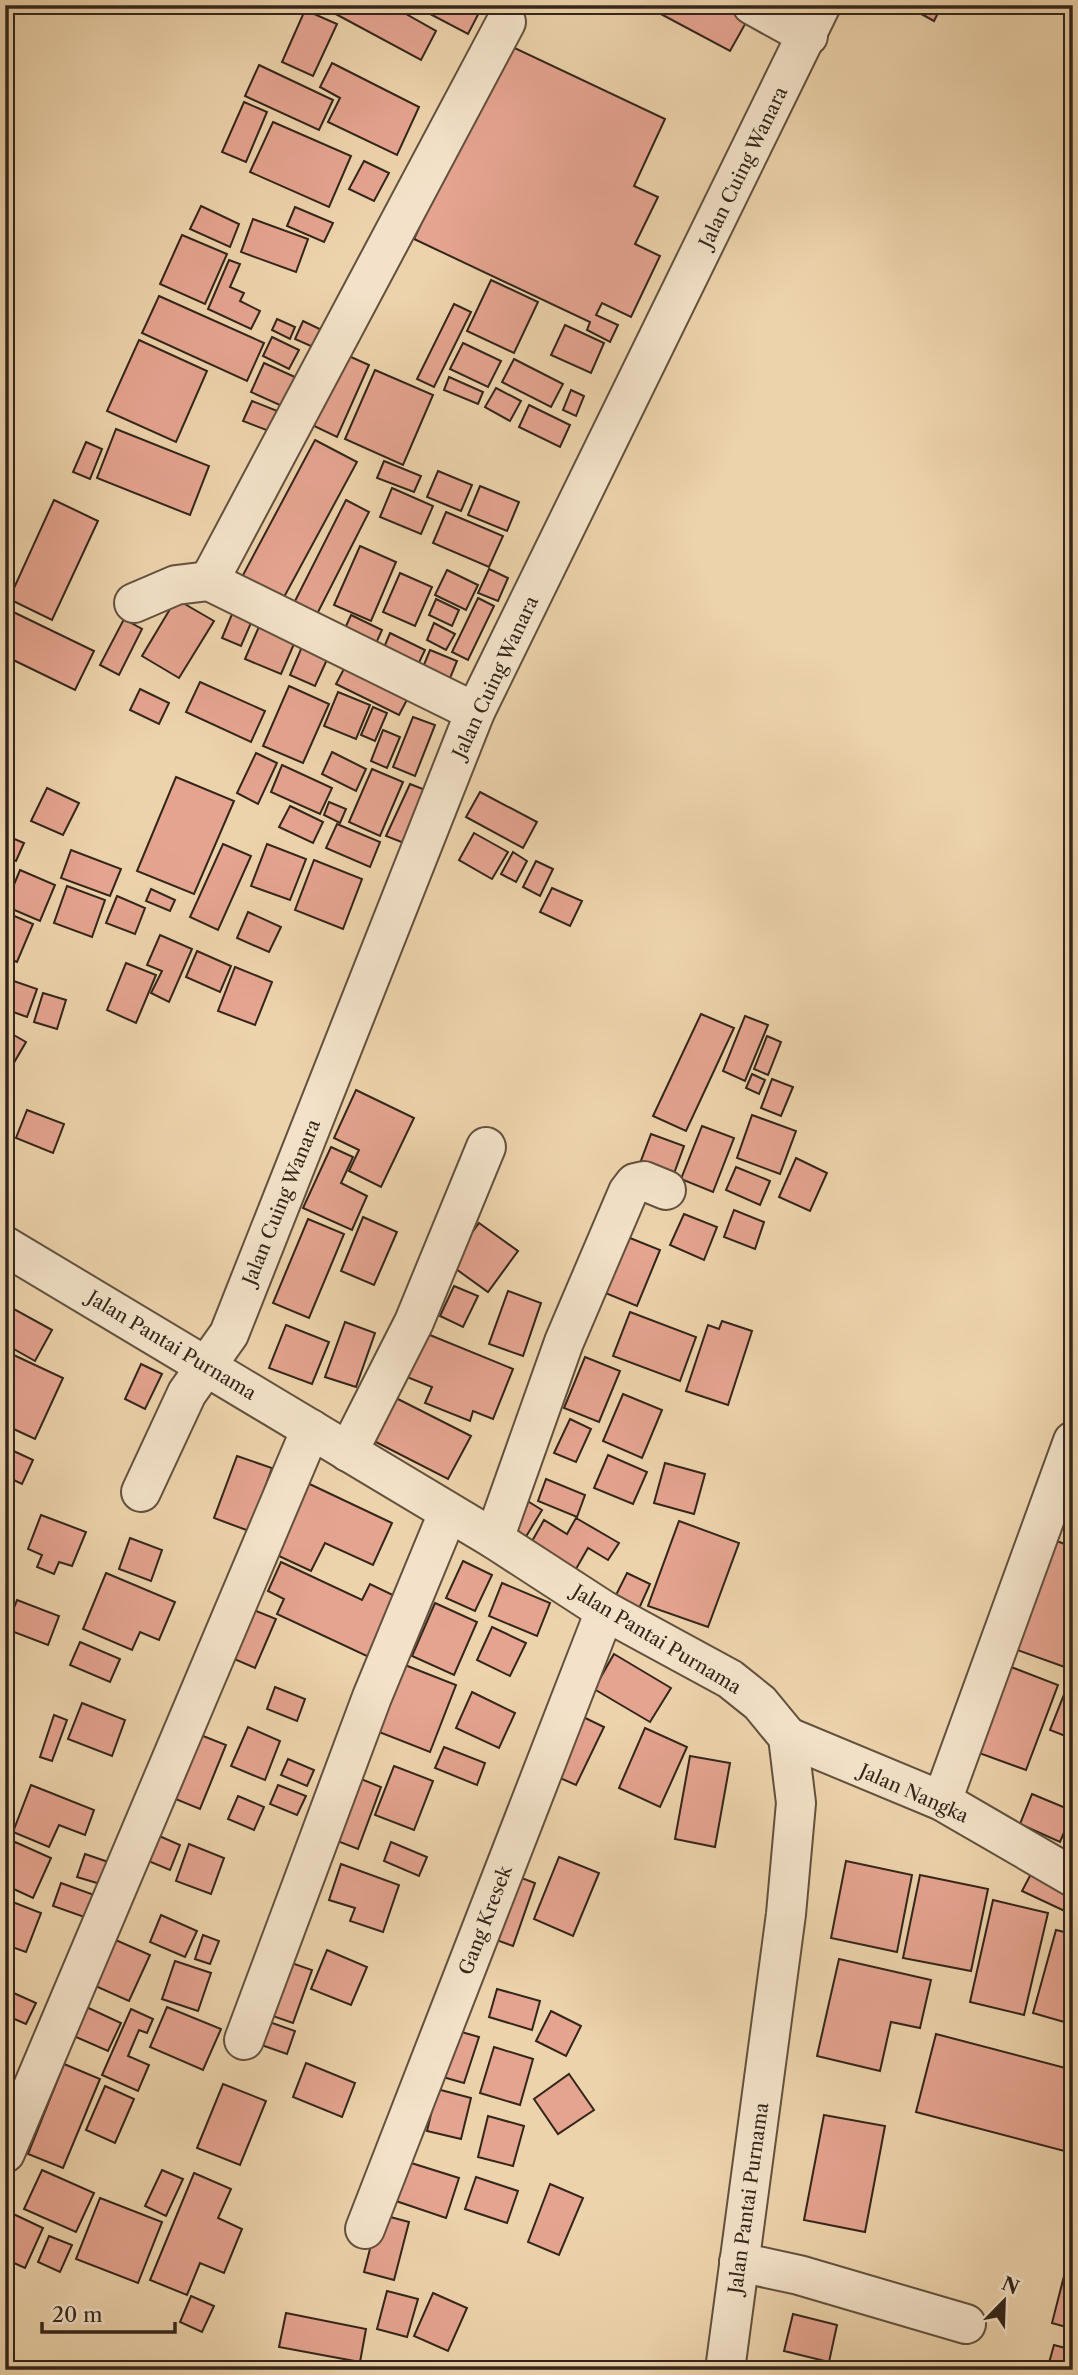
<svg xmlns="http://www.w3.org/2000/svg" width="1078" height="2375" font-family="'Libre Caslon Text',serif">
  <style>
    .building { fill: #e5a490; stroke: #34261a; stroke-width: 2 }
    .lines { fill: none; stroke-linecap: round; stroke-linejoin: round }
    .minor-casing { stroke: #62513e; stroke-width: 42 }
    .minor { stroke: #f3e2c9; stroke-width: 38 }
    .labels { text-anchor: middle; stroke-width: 5; stroke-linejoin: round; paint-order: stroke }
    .street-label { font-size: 19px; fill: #34261a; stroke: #f3e2c9 }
  </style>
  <rect width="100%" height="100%" fill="#edd3ac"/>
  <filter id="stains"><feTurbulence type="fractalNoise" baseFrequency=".00286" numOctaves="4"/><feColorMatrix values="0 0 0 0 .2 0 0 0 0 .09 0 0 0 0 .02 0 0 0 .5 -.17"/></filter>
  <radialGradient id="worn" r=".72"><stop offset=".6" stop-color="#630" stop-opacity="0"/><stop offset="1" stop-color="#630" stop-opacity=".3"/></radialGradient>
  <g class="building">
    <polygon points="336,5 390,5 436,31 421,60 332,12"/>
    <polygon points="413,5 483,5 468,34"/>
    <polygon points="644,5 743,5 753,10 730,51"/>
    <polygon points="905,5 942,5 934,21"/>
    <polygon points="305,10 337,24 313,76 282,62"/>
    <polygon points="506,44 665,119 634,186 658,197 635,244 660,256 631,317 602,303 596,315 618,325 610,342 587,330 590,322 414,239"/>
    <polygon points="332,63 419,107 397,155 328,122 340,98 320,87"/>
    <polygon points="259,65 333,100 319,130 245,96"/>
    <polygon points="244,102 267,112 246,162 222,152"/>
    <polygon points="273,122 351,156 329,207 250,172"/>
    <polygon points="364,161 389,173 374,201 349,189"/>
    <polygon points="201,206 239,224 230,247 190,229"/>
    <polygon points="295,207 333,223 324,242 287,226"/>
    <polygon points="253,219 308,239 296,272 241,252"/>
    <polygon points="182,235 227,254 205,304 160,284"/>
    <polygon points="229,260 240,264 230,287 244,293 240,301 260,311 251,329 208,309"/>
    <polygon points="491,280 538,302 514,353 467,331"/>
    <polygon points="159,296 264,343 247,381 142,333"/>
    <polygon points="454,304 471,312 434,387 417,379"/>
    <polygon points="277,319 295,327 290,339 272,330"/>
    <polygon points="303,321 330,334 322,351 295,339"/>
    <polygon points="565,325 604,343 591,373 551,355"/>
    <polygon points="272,337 299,350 289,369 263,356"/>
    <polygon points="139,340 207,371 176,442 107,411"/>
    <polygon points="463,343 501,361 488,387 450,369"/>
    <polygon points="342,353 369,365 337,437 310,424"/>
    <polygon points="514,359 563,384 551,407 502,382"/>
    <polygon points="264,363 306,382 293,411 251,392"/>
    <polygon points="375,370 433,395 403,465 345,439"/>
    <polygon points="449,377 483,392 478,404 444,390"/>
    <polygon points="496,388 521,401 510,421 485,407"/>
    <polygon points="571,390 584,396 576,416 563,410"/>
    <polygon points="252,401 285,414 277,434 243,421"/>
    <polygon points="529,405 570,425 560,447 519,427"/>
    <polygon points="116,429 209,466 190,515 97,478"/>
    <polygon points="315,440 357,462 283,599 242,577"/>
    <polygon points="86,442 102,449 90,479 73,472"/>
    <polygon points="384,461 421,476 414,492 377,478"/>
    <polygon points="438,471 472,485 461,511 427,497"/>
    <polygon points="480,486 519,502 507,531 468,515"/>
    <polygon points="392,488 433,506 421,534 380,517"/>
    <polygon points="54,500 98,521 52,620 9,599"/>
    <polygon points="346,500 369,512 315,618 292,607"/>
    <polygon points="446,512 503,536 489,567 433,543"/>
    <polygon points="360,546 396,562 371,621 334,605"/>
    <polygon points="489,569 508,578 498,601 478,593"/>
    <polygon points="447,570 478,585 466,610 435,595"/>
    <polygon points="400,573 432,587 415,626 383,612"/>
    <polygon points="478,598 494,606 468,660 452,652"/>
    <polygon points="176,599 214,621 179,678 142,656"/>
    <polygon points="436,599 459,610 452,626 429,615"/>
    <polygon points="235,607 254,616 241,646 222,638"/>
    <polygon points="5,608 94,651 75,690 5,656"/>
    <polygon points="351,615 382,630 373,650 342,635"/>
    <polygon points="124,619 142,629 119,675 100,665"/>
    <polygon points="261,622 297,637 281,674 245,659"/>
    <polygon points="434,623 455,634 446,650 427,640"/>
    <polygon points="390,633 425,650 414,673 380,657"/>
    <polygon points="304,642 330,653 315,686 290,675"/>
    <polygon points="430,650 457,661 446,688 419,677"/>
    <polygon points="346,665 409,696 399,715 336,684"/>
    <polygon points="200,682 265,711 251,742 186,712"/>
    <polygon points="289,686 329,704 303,763 263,746"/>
    <polygon points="140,689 169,703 159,724 130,710"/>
    <polygon points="338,692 370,705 356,739 324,726"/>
    <polygon points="373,707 387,713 375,741 361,735"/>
    <polygon points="413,717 435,725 415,776 393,767"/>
    <polygon points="383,730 400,737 387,768 371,761"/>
    <polygon points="332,752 366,769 356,791 322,774"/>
    <polygon points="256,753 277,763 258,804 237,793"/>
    <polygon points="282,765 332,788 320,814 271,792"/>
    <polygon points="372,769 403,782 380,836 349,822"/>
    <polygon points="176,777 234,801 194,894 137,871"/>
    <polygon points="410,784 428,791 404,843 386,836"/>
    <polygon points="47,788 79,803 63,835 31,821"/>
    <polygon points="480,792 537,822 523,848 466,817"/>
    <polygon points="329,802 346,809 340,823 324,815"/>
    <polygon points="290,806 323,822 313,843 279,827"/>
    <polygon points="337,824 380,842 370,867 326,848"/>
    <polygon points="474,833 508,852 492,879 459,860"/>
    <polygon points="5,835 24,843 16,861 5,856"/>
    <polygon points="223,844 251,856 218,930 190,917"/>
    <polygon points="267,844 306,859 290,900 251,886"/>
    <polygon points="71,850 121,869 110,896 61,878"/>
    <polygon points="513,852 527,861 516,882 501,874"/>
    <polygon points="314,860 362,879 343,929 295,910"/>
    <polygon points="536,861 553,869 540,896 523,887"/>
    <polygon points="20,870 55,885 40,921 5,906"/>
    <polygon points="67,886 105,900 92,937 54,923"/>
    <polygon points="552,888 582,901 570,926 540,912"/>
    <polygon points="151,889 175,900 170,911 146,901"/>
    <polygon points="117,896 145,908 135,934 106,923"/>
    <polygon points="5,912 33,924 17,962 5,957"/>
    <polygon points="248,912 281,927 269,952 237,938"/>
    <polygon points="160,935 192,949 169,1002 151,993 162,971 147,965"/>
    <polygon points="197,951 231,966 220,992 186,977"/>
    <polygon points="126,963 156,975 136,1023 107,1010"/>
    <polygon points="235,967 272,982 255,1025 218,1011"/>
    <polygon points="5,978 37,989 27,1017 5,1009"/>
    <polygon points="43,993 66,1000 57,1029 34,1022"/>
    <polygon points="701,1014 734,1028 686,1131 653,1116"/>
    <polygon points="745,1016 768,1025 745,1081 723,1071"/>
    <polygon points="5,1030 26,1042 5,1078"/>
    <polygon points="767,1036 781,1042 768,1075 754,1069"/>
    <polygon points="752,1074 765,1080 759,1094 746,1088"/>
    <polygon points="772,1079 793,1087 781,1116 761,1108"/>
    <polygon points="356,1090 414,1118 381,1187 349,1171 359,1150 334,1138"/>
    <polygon points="27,1110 64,1124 53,1153 16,1138"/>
    <polygon points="752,1115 796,1131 780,1174 737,1158"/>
    <polygon points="702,1126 734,1138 713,1192 681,1179"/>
    <polygon points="651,1134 684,1146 672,1179 639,1166"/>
    <polygon points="331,1147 353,1157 341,1183 367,1196 352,1230 303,1208"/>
    <polygon points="796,1158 827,1173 810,1211 779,1197"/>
    <polygon points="736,1167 770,1181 760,1205 726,1190"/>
    <polygon points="734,1210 764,1222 755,1249 724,1237"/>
    <polygon points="684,1214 717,1227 704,1260 670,1245"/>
    <polygon points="363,1217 397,1232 374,1285 341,1271"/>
    <polygon points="308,1219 344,1234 309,1318 273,1303"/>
    <polygon points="479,1223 518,1251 488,1292 449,1264"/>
    <polygon points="620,1234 660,1250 637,1306 598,1290"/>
    <polygon points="454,1286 478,1296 463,1327 440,1316"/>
    <polygon points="508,1291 541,1303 523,1356 489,1344"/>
    <polygon points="5,1304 52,1330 35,1361 5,1344"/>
    <polygon points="630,1312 696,1337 680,1381 613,1356"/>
    <polygon points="722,1321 752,1331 728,1405 686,1391 708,1325 719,1329"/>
    <polygon points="345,1322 375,1333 356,1387 325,1377"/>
    <polygon points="286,1325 329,1342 312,1384 269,1368"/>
    <polygon points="425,1333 513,1369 493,1419 473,1411 470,1421 425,1403 432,1387 407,1377"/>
    <polygon points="5,1351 63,1378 35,1439 5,1425"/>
    <polygon points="585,1357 620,1371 599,1422 564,1408"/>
    <polygon points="141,1364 162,1374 145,1409 125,1399"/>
    <polygon points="623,1394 662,1410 642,1458 603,1441"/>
    <polygon points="392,1396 471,1436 448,1479 370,1439"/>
    <polygon points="570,1419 591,1429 576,1462 554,1453"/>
    <polygon points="5,1447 33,1460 22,1484 5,1476"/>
    <polygon points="608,1455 647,1472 633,1504 594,1488"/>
    <polygon points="237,1456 272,1468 249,1531 214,1518"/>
    <polygon points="665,1463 705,1474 694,1514 654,1503"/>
    <polygon points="1073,1468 1073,1532 1050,1523"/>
    <polygon points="299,1479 392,1523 373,1565 325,1543 311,1571 266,1550"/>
    <polygon points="546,1479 585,1495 577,1517 538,1501"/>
    <polygon points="521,1497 542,1510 524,1540 503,1528"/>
    <polygon points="41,1515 86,1532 72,1566 59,1562 54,1574 37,1567 42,1555 28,1549"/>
    <polygon points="576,1518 619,1543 608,1560 588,1548 576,1569 531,1543 544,1520 567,1534"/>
    <polygon points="679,1521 739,1543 708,1627 648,1606"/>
    <polygon points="130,1538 162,1550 151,1581 119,1569"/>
    <polygon points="1051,1539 1073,1547 1073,1670 1012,1648"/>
    <polygon points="463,1561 492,1575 475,1611 446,1598"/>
    <polygon points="281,1562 362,1600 370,1584 399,1598 371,1658 277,1614 284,1599 268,1591"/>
    <polygon points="106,1573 175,1602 159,1640 140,1632 132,1650 83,1629"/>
    <polygon points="627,1573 650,1584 637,1613 613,1601"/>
    <polygon points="502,1583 550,1603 537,1636 489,1616"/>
    <polygon points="17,1600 59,1616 48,1645 6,1629"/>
    <polygon points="435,1603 477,1622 454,1675 412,1656"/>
    <polygon points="246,1607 276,1619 255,1668 225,1655"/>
    <polygon points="492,1627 526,1643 510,1676 477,1660"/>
    <polygon points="80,1642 120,1659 110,1682 70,1665"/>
    <polygon points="614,1654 671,1688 650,1722 594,1689"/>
    <polygon points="405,1665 456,1685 430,1752 379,1732"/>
    <polygon points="1011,1667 1058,1685 1026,1770 979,1753"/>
    <polygon points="1069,1682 1073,1684 1073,1739 1050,1730"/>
    <polygon points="275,1687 305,1699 297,1721 267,1709"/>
    <polygon points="472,1692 515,1713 499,1748 456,1728"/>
    <polygon points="82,1703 125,1720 112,1756 68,1739"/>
    <polygon points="54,1715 67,1720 52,1761 40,1757"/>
    <polygon points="579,1715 604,1727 576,1785 551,1774"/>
    <polygon points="248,1727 280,1741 265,1780 231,1766"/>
    <polygon points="645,1728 687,1747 660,1807 619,1788"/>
    <polygon points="198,1734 226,1745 200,1809 173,1798"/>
    <polygon points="444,1747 485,1763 477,1785 435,1768"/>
    <polygon points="690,1756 730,1763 715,1847 675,1839"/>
    <polygon points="288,1759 314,1770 307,1786 281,1775"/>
    <polygon points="394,1766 433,1781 414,1830 375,1815"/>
    <polygon points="351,1775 381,1787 358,1849 327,1837"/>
    <polygon points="31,1785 94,1810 85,1835 59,1825 49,1847 13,1832"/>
    <polygon points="278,1785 306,1796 297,1815 270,1804"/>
    <polygon points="1032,1794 1073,1811 1060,1842 1020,1824"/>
    <polygon points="238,1796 264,1807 254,1830 228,1819"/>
    <polygon points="157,1835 180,1845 170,1870 146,1860"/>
    <polygon points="15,1842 51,1858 33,1898 5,1885 5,1863"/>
    <polygon points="391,1842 427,1857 419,1876 384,1861"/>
    <polygon points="189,1844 224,1858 211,1894 176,1881"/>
    <polygon points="85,1854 114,1864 107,1886 77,1877"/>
    <polygon points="559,1857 599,1873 573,1936 534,1919"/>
    <polygon points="846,1861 912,1875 897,1952 831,1938"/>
    <polygon points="341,1864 399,1885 383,1932 350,1921 355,1908 329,1900"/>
    <polygon points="1033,1870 1073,1889 1071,1914 1022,1891"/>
    <polygon points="511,1874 535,1883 513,1946 488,1937"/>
    <polygon points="920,1875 988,1889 971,1971 903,1958"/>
    <polygon points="61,1883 97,1896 90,1919 53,1906"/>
    <polygon points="5,1899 41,1913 26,1952 6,1945 11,1932 5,1930"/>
    <polygon points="993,1900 1048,1913 1024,2015 970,2002"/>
    <polygon points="161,1915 197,1931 185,1957 150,1942"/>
    <polygon points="1056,1930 1073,1934 1071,2024 1033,2013"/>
    <polygon points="203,1935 219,1941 210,1964 195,1959"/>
    <polygon points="111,1938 150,1955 129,2001 91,1984"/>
    <polygon points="327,1950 367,1967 351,2005 311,1989"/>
    <polygon points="280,1959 312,1970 293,2023 261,2012"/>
    <polygon points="839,1959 931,1980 920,2028 891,2022 880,2071 817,2056"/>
    <polygon points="175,1961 211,1973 198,2011 162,1999"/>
    <polygon points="497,1989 540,2001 532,2030 489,2017"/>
    <polygon points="7,1990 36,2003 26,2024 5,2015"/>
    <polygon points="82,2005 121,2023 108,2051 69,2034"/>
    <polygon points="167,2007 221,2029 203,2070 150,2047"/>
    <polygon points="131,2009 153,2019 147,2033 139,2030 128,2056 149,2065 138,2091 102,2075"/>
    <polygon points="551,2011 581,2026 566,2056 536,2041"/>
    <polygon points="261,2019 295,2031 287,2054 253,2042"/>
    <polygon points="451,2029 479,2037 464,2083 436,2075"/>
    <polygon points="936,2034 1073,2070 1072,2153 916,2112"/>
    <polygon points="494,2047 533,2059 520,2105 480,2093"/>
    <polygon points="5,2051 14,2054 5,2082"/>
    <polygon points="306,2063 355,2083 342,2117 293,2097"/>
    <polygon points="64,2064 100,2079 63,2168 28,2154"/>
    <polygon points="569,2074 594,2110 558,2134 534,2099"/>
    <polygon points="223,2084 266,2101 240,2165 197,2148"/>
    <polygon points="105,2086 134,2099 115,2143 86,2130"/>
    <polygon points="437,2089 471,2098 461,2139 427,2131"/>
    <polygon points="824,2115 885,2126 865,2232 804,2220"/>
    <polygon points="488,2116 524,2126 513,2166 478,2157"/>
    <polygon points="408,2162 459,2178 446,2218 396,2201"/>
    <polygon points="42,2170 94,2193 76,2232 24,2209"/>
    <polygon points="162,2170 183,2179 166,2216 145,2206"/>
    <polygon points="194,2173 231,2189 218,2218 242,2229 224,2273 200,2263 187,2295 150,2280"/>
    <polygon points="476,2177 518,2191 507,2223 465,2209"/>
    <polygon points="550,2184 583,2198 559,2255 528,2242"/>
    <polygon points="100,2198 162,2222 138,2283 76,2259"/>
    <polygon points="7,2211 43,2228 25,2268 5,2259"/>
    <polygon points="379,2214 409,2222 394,2280 364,2272"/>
    <polygon points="49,2236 72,2245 60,2272 38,2262"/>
    <polygon points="1073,2241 1073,2329 1052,2323"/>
    <polygon points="387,2291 418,2299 407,2337 377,2329"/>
    <polygon points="433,2293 467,2308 448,2351 414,2336"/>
    <polygon points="191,2296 214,2306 202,2332 180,2322"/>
    <polygon points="286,2313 366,2329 360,2362 279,2347"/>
    <polygon points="793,2314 837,2325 829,2362 784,2351"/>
    <polygon points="1054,2345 1073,2350 1073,2370 1047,2370"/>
  </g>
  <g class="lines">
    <defs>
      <g id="minor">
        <polyline points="752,5 808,36"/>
        <polyline points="134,603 176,585 209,581"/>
        <polyline points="475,712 209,581 506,22"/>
        <polyline points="5,1246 494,1539 605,1611 730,1679 760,1703 788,1737 796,1803 786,1914 725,2370"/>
        <polyline points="348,1452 414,1322 486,1147"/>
        <polyline points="141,1492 187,1393 229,1334 475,712 821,5"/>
        <polyline points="494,1539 564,1342 628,1192 635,1183 644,1181 666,1190"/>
        <polyline points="788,1737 942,1801 1073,1877"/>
        <polyline points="942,1801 1073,1441"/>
        <polyline points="244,2040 372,1697 448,1513"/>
        <polyline points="5,2153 311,1429"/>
        <polyline points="365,2229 605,1611"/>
        <polyline points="739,2262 799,2275 966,2324"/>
      </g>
    </defs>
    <use href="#minor" class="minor-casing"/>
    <use href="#minor" class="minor"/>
  </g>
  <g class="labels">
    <g class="street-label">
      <text transform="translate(743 167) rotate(-64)" y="7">Jalan Cuing Wanara</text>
      <text transform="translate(495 677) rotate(-65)" y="7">Jalan Cuing Wanara</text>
      <text transform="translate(281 1202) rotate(-68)" y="7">Jalan Cuing Wanara</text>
      <text transform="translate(172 1345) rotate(31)" y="7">Jalan Pantai Purnama</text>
      <text transform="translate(657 1639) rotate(31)" y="7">Jalan Pantai Purnama</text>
      <text transform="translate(914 1793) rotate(24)" y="7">Jalan Nangka</text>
      <text transform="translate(485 1920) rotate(-69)" y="7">Gang Kresek</text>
      <text transform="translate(748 2198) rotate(-82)" y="7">Jalan Pantai Purnama</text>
    </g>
  </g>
  <rect width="1078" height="2375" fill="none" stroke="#edd3ac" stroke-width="28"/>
  <rect x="7" y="7" width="1064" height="2361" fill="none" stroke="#34261a" stroke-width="3.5"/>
  <rect x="14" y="14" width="1050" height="2347" fill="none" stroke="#34261a" stroke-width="2"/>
  <g transform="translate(1004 2301) rotate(23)" stroke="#f3e2c9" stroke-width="5" paint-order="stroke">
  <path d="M0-5L12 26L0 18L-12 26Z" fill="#34261a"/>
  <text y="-10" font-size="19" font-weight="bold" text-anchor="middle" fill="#34261a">N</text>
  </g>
  <path d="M42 2322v10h133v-10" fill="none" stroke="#34261a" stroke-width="3.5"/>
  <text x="52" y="2322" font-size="21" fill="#34261a" stroke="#f3e2c9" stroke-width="5" paint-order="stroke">20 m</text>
  <rect width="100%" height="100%" filter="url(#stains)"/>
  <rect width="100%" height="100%" fill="url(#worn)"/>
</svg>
